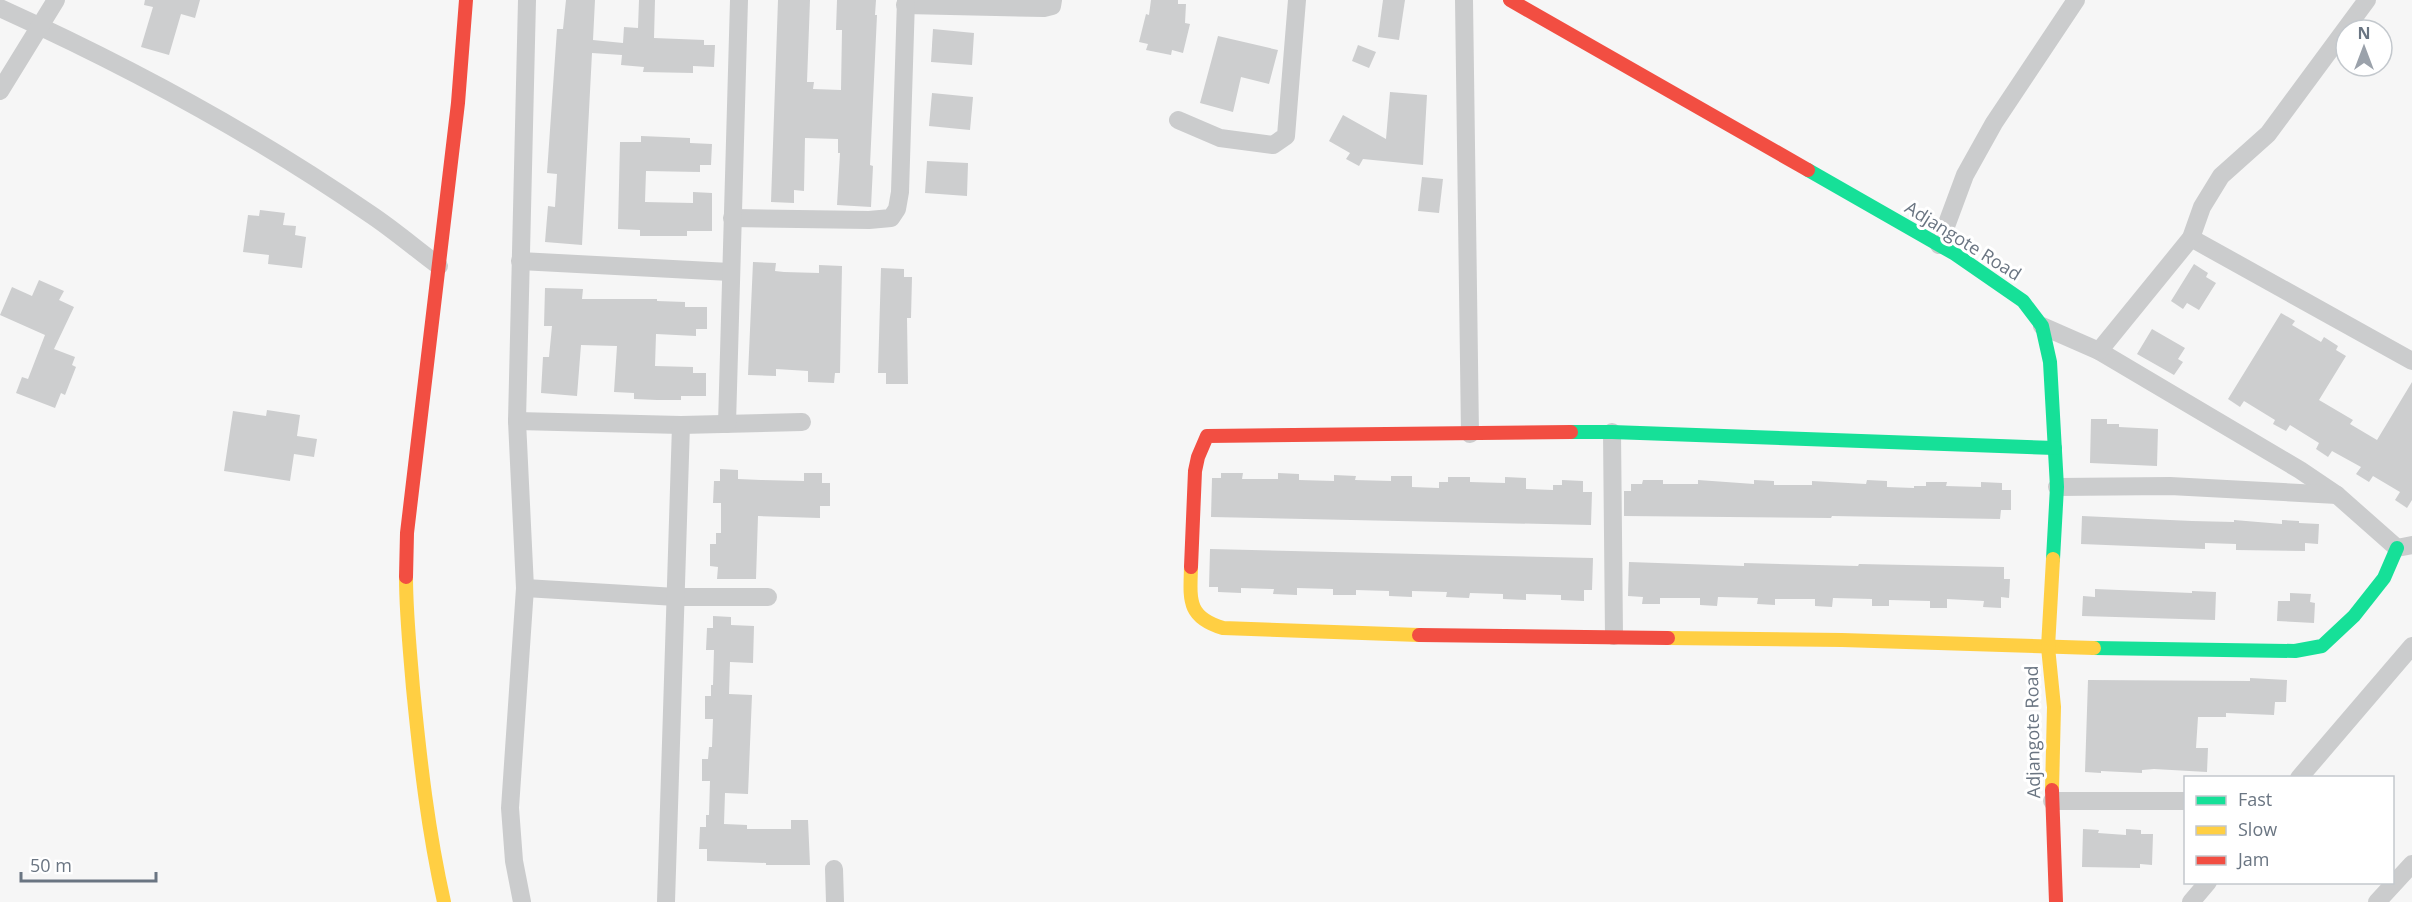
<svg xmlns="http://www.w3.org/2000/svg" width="2412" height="902" font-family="'Open Sans',sans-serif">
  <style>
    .building { fill: #cdcecf }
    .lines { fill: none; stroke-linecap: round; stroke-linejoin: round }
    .street { stroke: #cbcccd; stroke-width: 18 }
    .fast { stroke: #16e098; stroke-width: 14 }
    .slow { stroke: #ffcf43; stroke-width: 14 }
    .jam { stroke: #f24e42; stroke-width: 14 }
    .labels { text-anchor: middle; stroke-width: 6; stroke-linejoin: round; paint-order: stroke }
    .street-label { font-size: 18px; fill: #6a7582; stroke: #fff }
  </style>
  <rect width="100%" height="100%" fill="#f6f6f6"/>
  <g class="building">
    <polygon points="145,0 200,0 195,18 181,14 169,55 141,47 153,7 144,5"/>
    <polygon points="566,0 595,0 593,40 623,43 624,27 638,28 639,0 655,0 654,38 704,40 704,45 715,45 714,67 693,66 693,73 643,72 644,67 621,65 622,55 592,53 582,245 545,242 548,206 555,207 557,174 547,173 557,29 563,29"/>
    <polygon points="778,0 810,0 807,82 814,82 813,89 841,90 842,30 836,30 837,0 876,0 875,15 877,15 870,165 873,166 871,207 837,205 840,153 838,153 838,139 805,138 804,191 794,190 794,203 771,202"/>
    <polygon points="1151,0 1178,0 1178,4 1186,4 1185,23 1190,24 1183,53 1172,50 1171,55 1146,50 1148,44 1139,42 1146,14 1149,15"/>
    <polygon points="1383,0 1405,0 1399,40 1378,37"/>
    <polygon points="933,29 974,33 972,65 931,62"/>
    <polygon points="1218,36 1278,50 1269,84 1241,77 1233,112 1200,103"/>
    <polygon points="1358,45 1376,52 1369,68 1352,61"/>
    <polygon points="1390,92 1427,95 1423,165 1363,159 1359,166 1346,159 1350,153 1329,141 1343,115 1386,139"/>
    <polygon points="932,93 973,97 970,130 929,126"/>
    <polygon points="641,136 690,138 690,143 712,144 711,165 700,165 700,172 646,171 645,202 693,203 693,192 712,193 712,231 687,231 687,236 640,236 640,230 618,229 620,142 641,142"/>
    <polygon points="927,161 968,163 967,196 925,193"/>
    <polygon points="1422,177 1443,179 1439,213 1418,211"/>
    <polygon points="260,210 285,213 283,225 296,226 295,235 306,237 302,268 268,264 269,255 243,252 248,215 259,216"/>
    <polygon points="753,262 776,263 775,271 784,272 819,273 819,265 842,266 840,373 835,373 834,383 808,382 808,371 776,369 776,376 748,375"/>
    <polygon points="2194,264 2208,273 2206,277 2216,283 2199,310 2187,303 2183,309 2171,301"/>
    <polygon points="881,268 904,269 904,277 912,277 911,318 907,318 908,384 886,384 886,373 878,373"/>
    <polygon points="39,280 64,291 59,300 74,307 54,349 75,357 72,365 76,367 65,395 61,393 55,408 16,393 22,377 28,379 45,335 0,315 12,287 32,296"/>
    <polygon points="545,288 583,289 582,299 657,299 657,301 685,302 685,307 707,307 707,329 696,329 696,336 656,334 655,366 693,367 693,373 706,373 706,396 681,396 681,400 657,400 634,399 634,393 614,392 617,346 581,345 577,396 541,393 543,357 549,357 552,326 544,326"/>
    <polygon points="2281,313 2295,321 2292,325 2321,342 2324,337 2338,346 2336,350 2346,356 2319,400 2353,420 2350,424 2377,440 2412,382 2412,500 2407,508 2395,500 2400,492 2373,476 2369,482 2356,474 2361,467 2332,451 2328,457 2316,449 2319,443 2290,425 2286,431 2273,424 2275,420 2244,401 2240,407 2228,399"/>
    <polygon points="2152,329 2185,348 2178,359 2183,362 2174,375 2137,354"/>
    <polygon points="267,410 300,415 297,436 317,439 314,457 294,454 290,481 224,471 233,411 266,416"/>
    <polygon points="2091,419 2107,419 2107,424 2119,424 2119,427 2158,429 2157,466 2090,463"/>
    <polygon points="720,469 738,470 738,479 761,480 804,481 804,473 822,473 822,483 830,483 830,506 820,506 820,518 758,516 756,579 717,579 718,567 710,566 710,544 716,544 716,533 721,533 721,503 713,503 714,481 720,481"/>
    <polygon points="1221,473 1243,473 1242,479 1278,479 1278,473 1299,474 1299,480 1334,481 1334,475 1356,476 1355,480 1391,481 1391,476 1412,476 1412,487 1439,488 1439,482 1448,482 1448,477 1470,477 1470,482 1505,483 1505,477 1526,478 1526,489 1553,490 1553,485 1562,485 1562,480 1583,481 1583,492 1592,492 1591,525 1211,517 1212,478 1221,478"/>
    <polygon points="1643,480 1663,480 1663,484 1698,484 1698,480 1754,484 1754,480 1774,481 1774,485 1812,485 1812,481 1866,484 1867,480 1887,481 1887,487 1914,488 1914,486 1926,486 1926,482 1947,482 1946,486 1981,487 1981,482 2002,483 2002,490 2011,490 2011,510 2001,510 2000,519 1832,516 1831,518 1624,516 1624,491 1631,491 1631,484 1642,484"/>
    <polygon points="2082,516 2192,521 2234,522 2234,520 2282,524 2282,520 2299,521 2299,523 2319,524 2318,544 2305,543 2305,551 2236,550 2236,544 2205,543 2205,549 2081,544"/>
    <polygon points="1210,549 1593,558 1592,590 1584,590 1584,601 1561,600 1561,595 1526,594 1526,600 1503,599 1503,594 1470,593 1469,598 1446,597 1447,592 1412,591 1412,597 1389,596 1389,591 1356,590 1356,595 1333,595 1333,589 1297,588 1297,595 1273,594 1274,589 1241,588 1241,593 1218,592 1218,587 1209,587"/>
    <polygon points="1629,562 1744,566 1744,563 1858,566 1859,564 2004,567 2004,579 2010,579 2009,598 2001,597 2001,608 1983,607 1984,601 1947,599 1947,608 1930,608 1930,601 1889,600 1889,606 1872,606 1872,599 1833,598 1832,607 1815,606 1815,599 1775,599 1775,605 1757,604 1758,598 1718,597 1717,606 1700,605 1700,598 1660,598 1660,604 1642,604 1643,597 1628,596"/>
    <polygon points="2095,589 2192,593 2192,591 2216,592 2215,620 2082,616 2083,596 2095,597"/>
    <polygon points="2290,593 2311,594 2310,602 2315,603 2314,623 2277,621 2278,601 2290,601"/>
    <polygon points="713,616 731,617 731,625 754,626 753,663 730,662 729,694 752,695 748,794 725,793 724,824 747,825 747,829 791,829 791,820 808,820 810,865 766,865 766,863 707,861 707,849 699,849 700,827 706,827 706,815 709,815 710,781 702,781 702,759 708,759 709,747 712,747 713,719 705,719 705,696 711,696 711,685 713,685 714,650 706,650 707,628 713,628"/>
    <polygon points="2250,678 2287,680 2286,702 2275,702 2274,715 2226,713 2226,717 2198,717 2196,748 2208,748 2207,772 2154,769 2142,770 2142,773 2101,771 2101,773 2085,772 2088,680 2250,681"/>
    <polygon points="2083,829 2099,830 2098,833 2126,835 2126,829 2141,830 2141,834 2153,834 2152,865 2140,864 2140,868 2082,867"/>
  </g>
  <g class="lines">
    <g class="street">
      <polyline points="1464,0 1470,434"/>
      <polyline points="905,5 1044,8 1052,6 1053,0"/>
      <path d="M 0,8 C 128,66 254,134 370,214 C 394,230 416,249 439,266"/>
      <polyline points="0,91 56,0"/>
      <polyline points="1178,120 1220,138 1273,145 1286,136 1297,0"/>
      <polyline points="732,218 869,220 891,218 897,209 900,192 906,0"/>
      <polyline points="2191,238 2412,361"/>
      <polyline points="1939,245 1965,175 1994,123 2076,0"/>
      <polyline points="520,261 730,272"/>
      <polyline points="2042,326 2099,351 2300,470 2337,495 2397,548 2412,545"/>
      <polyline points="2099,351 2191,238 2202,207 2221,176 2268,134 2367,0"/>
      <polyline points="517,421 681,425 802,422"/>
      <polyline points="727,424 739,0"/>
      <polyline points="1612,432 1614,636"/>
      <polyline points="2057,487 2170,486 2337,495"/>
      <polyline points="525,588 676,597 768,597"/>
      <polyline points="2299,778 2412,646"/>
      <polyline points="2052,801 2186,801"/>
      <polyline points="834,869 835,902"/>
      <polyline points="522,902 514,861 510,808 525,588 517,421 527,0"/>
      <polyline points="666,902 681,425"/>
      <polyline points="2191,902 2208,882"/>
      <polyline points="2377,902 2412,864"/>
    </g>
    <g class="fast">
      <polyline points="1808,170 1955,254 2023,301 2042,326 2050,362 2057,487 2053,559"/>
      <polyline points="1571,432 1612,432 2055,448"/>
      <polyline points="2094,648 2295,651 2322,646 2354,616 2384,578 2397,548"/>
    </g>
    <g class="slow">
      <path d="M 1191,567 C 1190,600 1187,617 1223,628 L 1419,635"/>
      <path d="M 406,577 C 406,614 410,651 413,688 C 420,760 428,831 444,902"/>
      <polyline points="1668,638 1842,640 2094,648"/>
      <polyline points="2052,790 2054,707 2048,647 2053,559"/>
    </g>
    <g class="jam">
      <polyline points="1510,0 1808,170"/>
      <polyline points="1191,567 1195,471 1198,457 1207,436 1571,432"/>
      <polyline points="406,577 407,533 458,103 466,0"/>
      <polyline points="1419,635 1668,638"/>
      <polyline points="2052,790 2056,902"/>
    </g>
  </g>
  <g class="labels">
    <g class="street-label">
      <text transform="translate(1963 241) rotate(32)" y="6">Adjangote Road</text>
      <text transform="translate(2033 732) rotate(-91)" y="6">Adjangote Road</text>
    </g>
  </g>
  <rect x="2184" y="776" width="210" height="108" fill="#ffffff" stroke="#c3c8cd" stroke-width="1.5"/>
  <rect x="2196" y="796" width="30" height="9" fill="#16e098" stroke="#c3c8cd" stroke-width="1.5"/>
  <text x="2238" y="806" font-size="18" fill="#6a7582">Fast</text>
  <rect x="2196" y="826" width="30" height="9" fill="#ffcf43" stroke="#c3c8cd" stroke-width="1.5"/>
  <text x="2238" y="836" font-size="18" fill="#6a7582">Slow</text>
  <rect x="2196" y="856" width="30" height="9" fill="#f24e42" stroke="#c3c8cd" stroke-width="1.5"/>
  <text x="2238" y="866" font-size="18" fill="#6a7582">Jam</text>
  <g transform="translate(2364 48)"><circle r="28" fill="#ffffff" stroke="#c3c8cd" stroke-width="1.5"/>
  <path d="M0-4.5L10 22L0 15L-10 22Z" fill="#9ba2ab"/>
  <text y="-9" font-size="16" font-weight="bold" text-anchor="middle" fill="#6a7582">N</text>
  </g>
  <path d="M21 872v9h135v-9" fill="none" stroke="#6a7582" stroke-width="3"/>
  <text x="30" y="872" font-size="18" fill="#6a7582" stroke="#ffffff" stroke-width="4.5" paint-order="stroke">50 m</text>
</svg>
